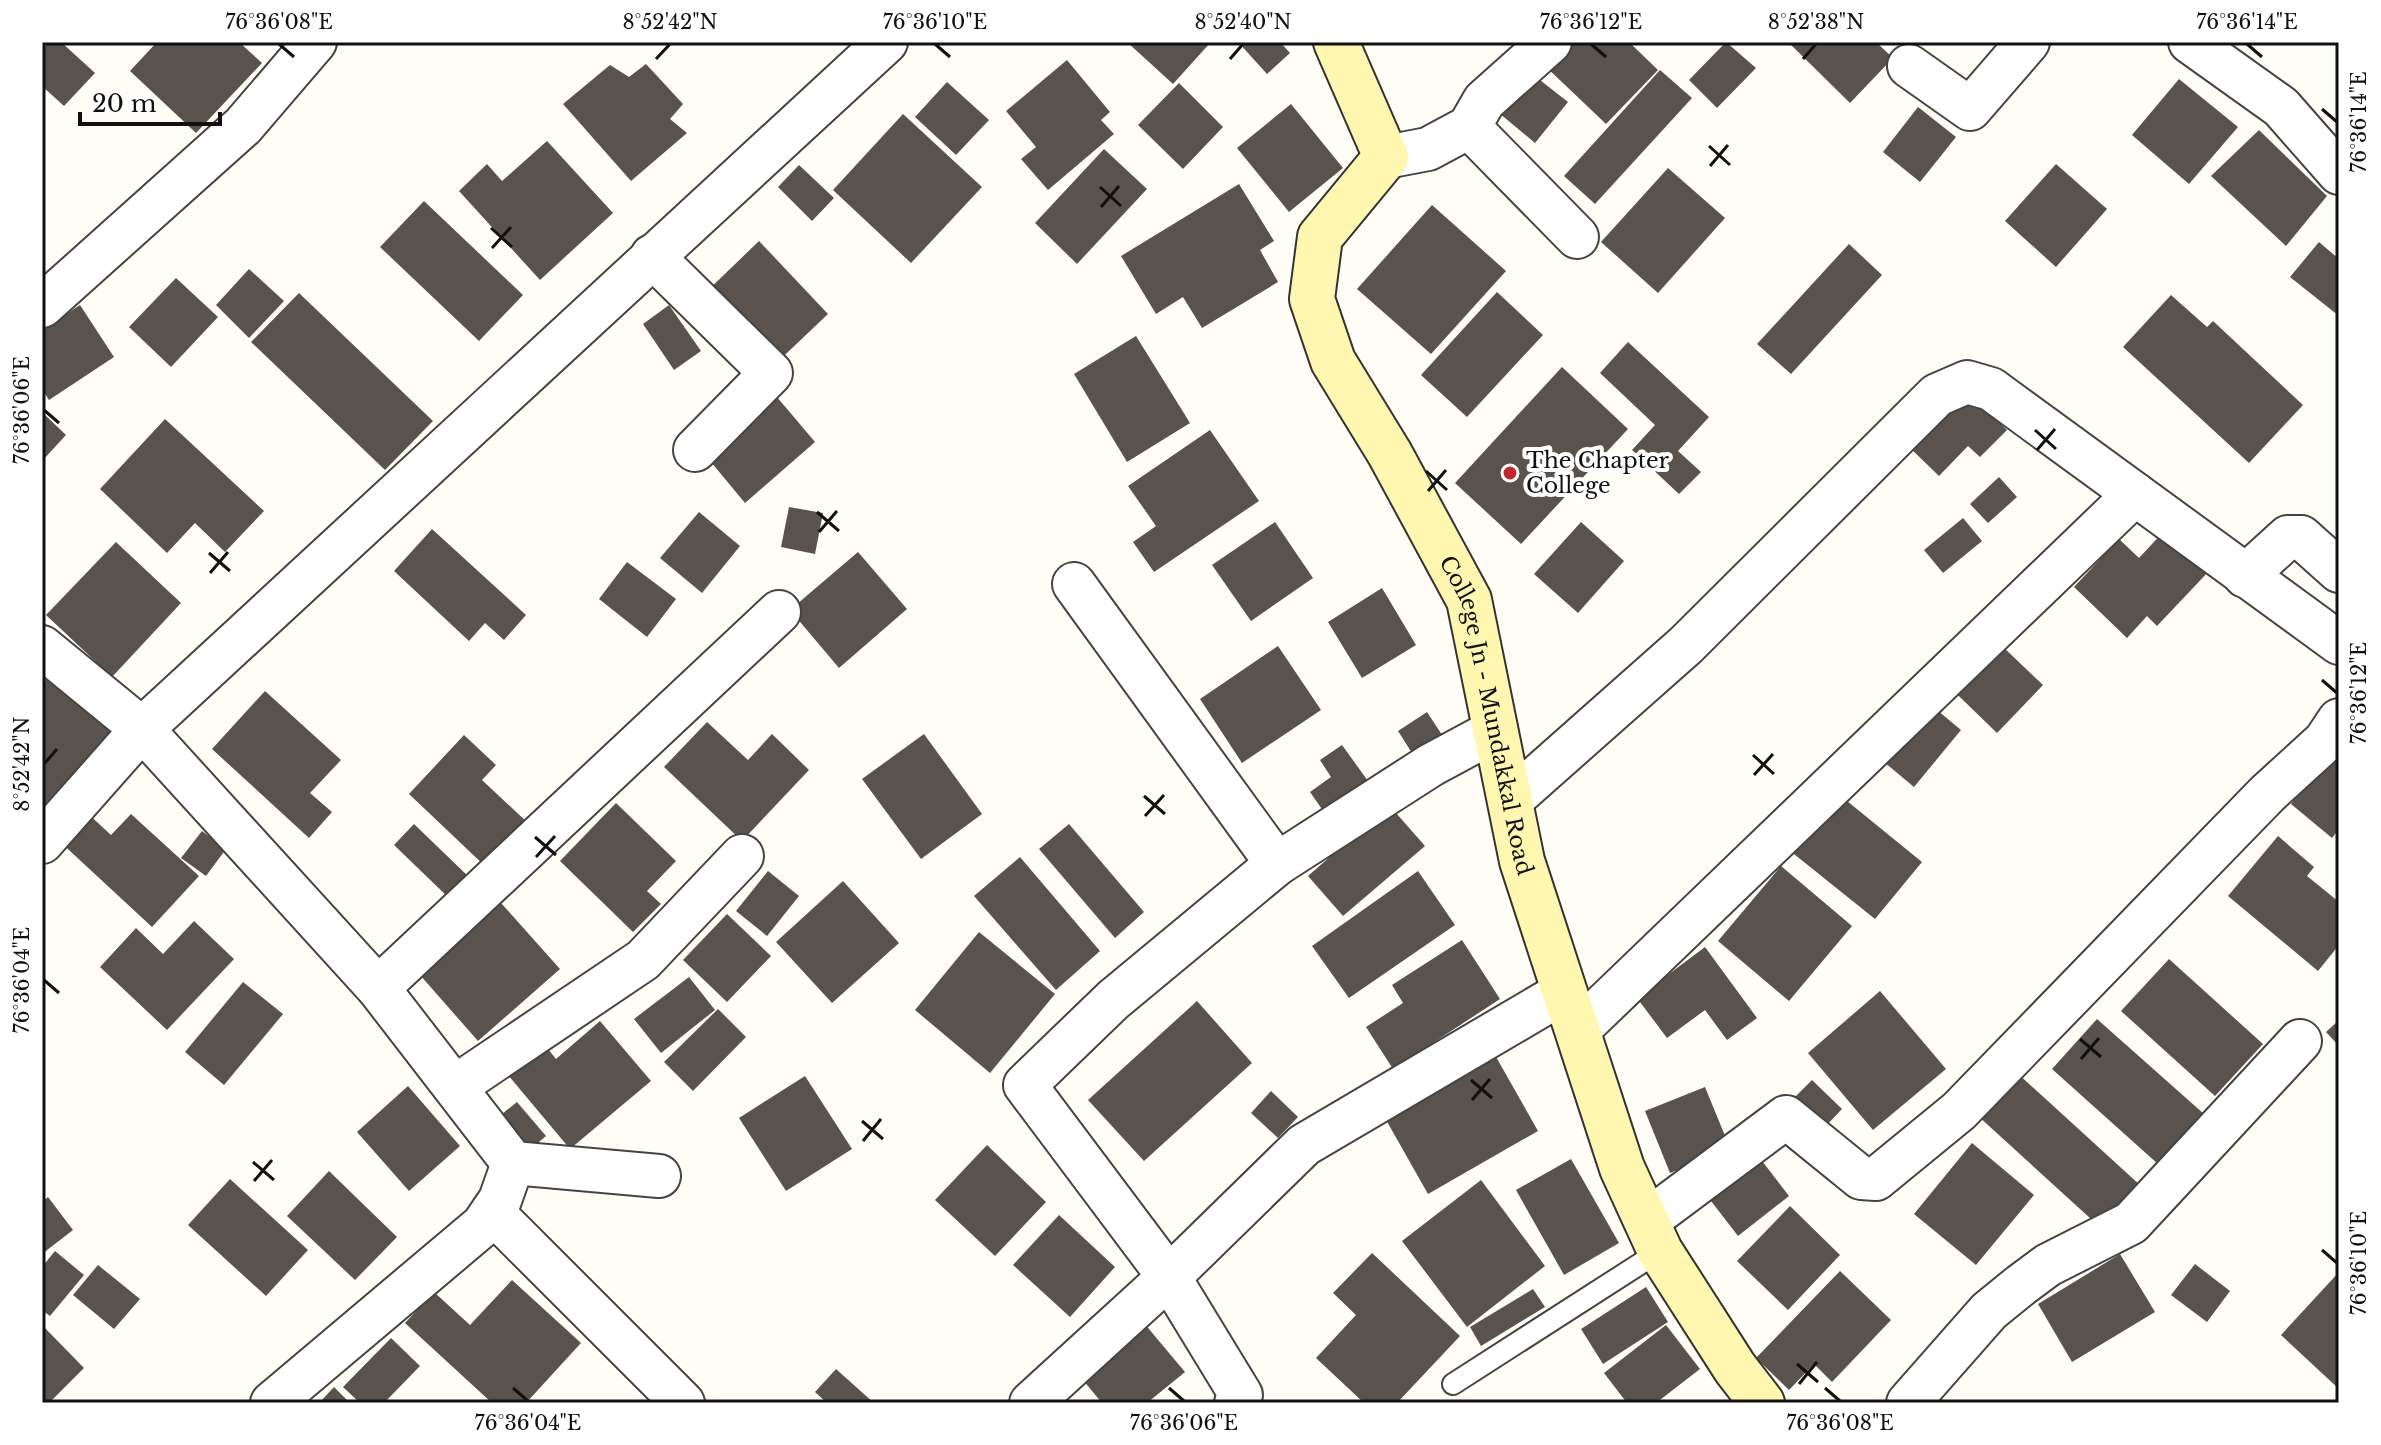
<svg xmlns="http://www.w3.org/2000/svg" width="2381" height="1445" font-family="'Libre Baskerville',serif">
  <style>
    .building { fill: #5a524d }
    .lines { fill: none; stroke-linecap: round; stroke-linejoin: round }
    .lane-casing { stroke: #444; stroke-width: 24 }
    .street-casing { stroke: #444; stroke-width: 46 }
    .secondary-casing { stroke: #333; stroke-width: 48 }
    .lane { stroke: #fff; stroke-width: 20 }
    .street { stroke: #fff; stroke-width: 42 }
    .secondary { stroke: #fff6b0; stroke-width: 44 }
    .ticks { fill: none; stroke: #111; stroke-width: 3 }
    .poi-dot { fill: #c4262e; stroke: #fff; stroke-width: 3 }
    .labels { text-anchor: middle; stroke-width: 8; stroke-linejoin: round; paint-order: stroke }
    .poi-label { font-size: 22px; fill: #111; stroke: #fff; text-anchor: start }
    .street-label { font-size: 22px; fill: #111; stroke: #fff }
    .neatline { fill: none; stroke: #111; stroke-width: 3 }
    .ticks-label { font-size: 20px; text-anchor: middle; fill: #111 }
  </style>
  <rect width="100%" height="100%" fill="#fffdf5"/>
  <g class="building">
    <polygon points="42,42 61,42 95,73 64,106 42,86"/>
    <polygon points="157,42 239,42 262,63 196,133 130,71"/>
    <polygon points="1127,42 1211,42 1173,84"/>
    <polygon points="1238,42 1280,42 1290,53 1267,74"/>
    <polygon points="1564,42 1629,42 1658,70 1606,124 1543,64"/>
    <polygon points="1726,42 1756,68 1717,108 1689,80"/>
    <polygon points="1788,42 1876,42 1893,58 1850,103"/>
    <polygon points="1067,60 1110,112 1101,120 1114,134 1048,190 1021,159 1036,147 1006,111"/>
    <polygon points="646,64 683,104 670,119 687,133 631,181 563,104 610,65 629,77"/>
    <polygon points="1660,70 1692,98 1595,204 1564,176"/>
    <polygon points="1531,73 1568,102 1535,143 1499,113"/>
    <polygon points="2179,79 2238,127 2189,184 2132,135"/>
    <polygon points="947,82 989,120 956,155 915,117"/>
    <polygon points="1179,83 1223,127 1183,169 1138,125"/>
    <polygon points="1291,104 1343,168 1289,212 1237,148"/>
    <polygon points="1918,107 1956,137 1920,182 1883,152"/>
    <polygon points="903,114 982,187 911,263 833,190"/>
    <polygon points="2259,130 2327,196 2286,246 2211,176"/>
    <polygon points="547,141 613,213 540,280 459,191 487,164 502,181"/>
    <polygon points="1104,149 1147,189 1077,264 1035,223"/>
    <polygon points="2056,164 2107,209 2056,267 2005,221"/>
    <polygon points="799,165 834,198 812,221 778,187"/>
    <polygon points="1668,168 1725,218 1658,293 1601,242"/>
    <polygon points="1239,184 1274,241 1260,250 1278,282 1202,328 1183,297 1156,314 1121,256"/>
    <polygon points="424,201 523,295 479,341 380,247"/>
    <polygon points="1432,205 1506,271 1431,354 1357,289"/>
    <polygon points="759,241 828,314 769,370 701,297"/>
    <polygon points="2319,242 2339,259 2339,316 2290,277"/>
    <polygon points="1849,244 1882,275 1791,374 1757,344"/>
    <polygon points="249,269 284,301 249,338 216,305"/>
    <polygon points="176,278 218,317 171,367 129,327"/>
    <polygon points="1497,292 1543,335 1467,417 1421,375"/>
    <polygon points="299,293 433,421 385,470 251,342"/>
    <polygon points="2171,295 2207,327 2213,321 2303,405 2249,463 2123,347"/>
    <polygon points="80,305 114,357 49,400 42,389 42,330"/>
    <polygon points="669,305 701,351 674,370 643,324"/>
    <polygon points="1136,336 1190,423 1127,462 1074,374"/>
    <polygon points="1628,342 1709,417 1678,451 1701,472 1679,494 1632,450 1655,425 1600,373"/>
    <polygon points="1562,367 1628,429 1521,544 1455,483"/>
    <polygon points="1963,387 2007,430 1980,457 1968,446 1939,476 1907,445"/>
    <polygon points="771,390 815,442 745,503 701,450"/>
    <polygon points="42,412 66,435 42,461"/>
    <polygon points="165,419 264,511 225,552 195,523 167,553 100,489"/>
    <polygon points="1210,430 1259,501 1154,572 1133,542 1156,526 1128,486"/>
    <polygon points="1999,477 2017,497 1988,523 1970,504"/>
    <polygon points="789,507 823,513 815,554 781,547"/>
    <polygon points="699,512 740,546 702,593 660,558"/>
    <polygon points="1963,518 1982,541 1943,573 1924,550"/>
    <polygon points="1275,522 1313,578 1251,621 1212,565"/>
    <polygon points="1581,522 1624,561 1578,613 1534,574"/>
    <polygon points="432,529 526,615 504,640 485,623 469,641 394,571"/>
    <polygon points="2166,529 2210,570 2157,626 2147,616 2127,638 2074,587 2119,539 2139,558"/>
    <polygon points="116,542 181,603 112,677 46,615"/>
    <polygon points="858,552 907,609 839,668 790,610"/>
    <polygon points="627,562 676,599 647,637 599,599"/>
    <polygon points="1382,588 1416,645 1362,678 1328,622"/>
    <polygon points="1979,624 2043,685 1997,733 1933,671"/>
    <polygon points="1278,646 1321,710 1242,763 1200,699"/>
    <polygon points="51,674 114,734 42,810 42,684"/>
    <polygon points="265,691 341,760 310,793 332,812 309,838 212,749"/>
    <polygon points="1925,700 1961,730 1914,787 1878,757"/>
    <polygon points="1427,712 1448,744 1419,764 1398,731"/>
    <polygon points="707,722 748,760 772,734 809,770 742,841 664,767"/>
    <polygon points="924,734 982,814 921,859 862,779"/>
    <polygon points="464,735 496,765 482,780 529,824 487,868 409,794"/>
    <polygon points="1342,745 1368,781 1324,812 1310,792 1331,777 1320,760"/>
    <polygon points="2339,745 2339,829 2332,838 2291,804"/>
    <polygon points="1831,788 1922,862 1875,919 1784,846"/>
    <polygon points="616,803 676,861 647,891 661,904 633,932 560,861"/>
    <polygon points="1389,805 1425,846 1343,916 1308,876"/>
    <polygon points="83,809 111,835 131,814 199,876 152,927 56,838"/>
    <polygon points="414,824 470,878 450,899 394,845"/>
    <polygon points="1069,824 1144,912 1115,938 1039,849"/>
    <polygon points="202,831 226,849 206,876 181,858"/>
    <polygon points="2278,836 2314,867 2307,876 2339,902 2339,945 2318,971 2228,896"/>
    <polygon points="1020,857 1100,951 1056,990 974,896"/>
    <polygon points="1781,866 1852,926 1789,1001 1718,941"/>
    <polygon points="768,871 799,896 767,936 736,911"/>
    <polygon points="1418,871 1455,925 1349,998 1312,946"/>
    <polygon points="843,881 899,943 832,1003 776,942"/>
    <polygon points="501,903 560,969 478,1041 420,975"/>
    <polygon points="727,914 771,956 727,1002 683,960"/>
    <polygon points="194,921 234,959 167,1030 100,967 136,928 163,954"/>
    <polygon points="979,932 1055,994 990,1073 915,1010"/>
    <polygon points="1462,940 1500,999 1393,1069 1366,1027 1403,1003 1392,985"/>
    <polygon points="1705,947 1757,1018 1727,1040 1705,1010 1667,1038 1637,998"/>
    <polygon points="2169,959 2263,1044 2215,1096 2121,1011"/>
    <polygon points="689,977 715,1010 661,1053 634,1019"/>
    <polygon points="243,982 283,1014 224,1085 185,1052"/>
    <polygon points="1880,991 1946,1069 1873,1130 1808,1053"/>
    <polygon points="1197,1001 1252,1063 1144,1161 1088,1100"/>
    <polygon points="718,1009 746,1037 693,1091 664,1062"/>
    <polygon points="2097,1019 2213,1122 2168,1173 2052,1069"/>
    <polygon points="2339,1020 2339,1046 2326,1032"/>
    <polygon points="600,1021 651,1081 570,1149 508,1075 544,1044 556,1059"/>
    <polygon points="1491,1048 1538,1131 1428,1194 1381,1111"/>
    <polygon points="2016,1072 2141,1186 2102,1229 1977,1115"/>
    <polygon points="805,1076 852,1149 786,1191 739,1118"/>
    <polygon points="1812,1080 1842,1109 1823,1129 1792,1100"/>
    <polygon points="408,1086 460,1146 409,1191 357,1132"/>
    <polygon points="1705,1087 1730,1148 1670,1173 1645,1111"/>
    <polygon points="1271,1091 1298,1117 1278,1138 1251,1113"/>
    <polygon points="517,1102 546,1136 526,1153 497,1118"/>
    <polygon points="1972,1143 2034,1195 1976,1265 1914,1214"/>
    <polygon points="987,1145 1046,1202 995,1256 935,1200"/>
    <polygon points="1752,1148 1789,1196 1738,1236 1701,1188"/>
    <polygon points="1571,1159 1619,1243 1564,1275 1516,1190"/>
    <polygon points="329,1171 397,1237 355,1280 287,1216"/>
    <polygon points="230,1179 308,1250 266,1296 188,1225"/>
    <polygon points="1481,1180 1545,1266 1467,1327 1402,1241"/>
    <polygon points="48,1197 73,1230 42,1254 42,1202"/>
    <polygon points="1790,1206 1840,1255 1788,1310 1737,1261"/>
    <polygon points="1059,1215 1115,1267 1070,1317 1013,1265"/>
    <polygon points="55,1251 84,1275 50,1316 42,1310 42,1267"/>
    <polygon points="1372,1253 1460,1336 1397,1403 1364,1403 1316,1358 1356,1315 1333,1293"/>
    <polygon points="2120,1254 2155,1312 2072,1362 2038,1304"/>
    <polygon points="2195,1264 2230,1291 2207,1322 2171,1295"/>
    <polygon points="98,1265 140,1299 114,1329 73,1295"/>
    <polygon points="1840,1271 1891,1320 1832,1382 1814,1364 1789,1390 1756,1358"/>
    <polygon points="2339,1272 2339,1389 2281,1335"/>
    <polygon points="512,1280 581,1343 526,1403 492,1403 405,1323 434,1292 470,1325"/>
    <polygon points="1646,1287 1668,1322 1603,1364 1581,1329"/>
    <polygon points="1533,1289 1545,1307 1481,1346 1470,1327"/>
    <polygon points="1133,1310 1185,1372 1147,1403 1102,1403 1069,1363"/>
    <polygon points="42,1325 84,1368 49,1403 42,1403"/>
    <polygon points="1666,1325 1700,1369 1656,1403 1627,1403 1604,1373"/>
    <polygon points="391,1338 420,1366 384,1403 360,1403 343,1387"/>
    <polygon points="836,1369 874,1403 827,1403 815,1392"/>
    <polygon points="334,1387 350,1403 319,1403"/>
  </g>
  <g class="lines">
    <defs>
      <polyline id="lane" points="1453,1384 1660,1251"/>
      <g id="street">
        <polyline points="2190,42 2281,107 2339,173"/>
        <polyline points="1909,66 1970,109 2028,42"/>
        <polyline points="1469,127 1577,237"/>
        <polyline points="1386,157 1428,149 1469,127 1484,101 1550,42"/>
        <polyline points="652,256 771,373 695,450"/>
        <polyline points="42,306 243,126 315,42"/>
        <polyline points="2245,576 2288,537 2301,537 2339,571"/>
        <polyline points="1074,584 1277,864"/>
        <polyline points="42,647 142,729 42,842"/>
        <polyline points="1511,800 1686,645 1937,395 1967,382 1991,389 2339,643"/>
        <polyline points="378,988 779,612"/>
        <polyline points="1577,1031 2135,494"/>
        <polyline points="456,1086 643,960 742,856"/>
        <polyline points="513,1163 659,1176"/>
        <polyline points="492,1212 683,1403"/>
        <polyline points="1648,1220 1786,1117 1861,1178 1876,1179 1959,1111 2267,794 2325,741 2339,720"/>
        <polyline points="272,1403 483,1225 500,1200 513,1163 378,988 142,729 886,42"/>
        <polyline points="1031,1403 1169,1277 1304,1145 1564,992"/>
        <polyline points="1236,1403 1241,1395 1169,1277 1025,1085 1113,1000 1277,864 1431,765 1496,730"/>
        <polyline points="1908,1403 1989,1311 2021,1285 2048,1265 2131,1223 2300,1041"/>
      </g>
      <g id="secondary">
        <path id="s1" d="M 1336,42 L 1386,157 L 1320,237 L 1312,299 L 1333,361 L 1390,454 L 1469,600 L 1522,861 L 1622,1168 L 1660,1251 L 1735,1368 L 1762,1403"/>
      </g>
    </defs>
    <use href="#lane" class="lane-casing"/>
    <use href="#street" class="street-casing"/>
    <use href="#secondary" class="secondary-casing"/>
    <use href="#lane" class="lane"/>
    <use href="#street" class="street"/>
    <use href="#secondary" class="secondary"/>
  </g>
  <path class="ticks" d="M 279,44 L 294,57M 935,44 L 950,57M 1591,44 L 1606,57M 2247,44 L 2262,57M 656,59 L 670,44M 1230,59 L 1243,44M 1803,59 L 1816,44M 2322,109 L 2337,122M 1709,146 L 1730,165M 1710,166 L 1728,145M 1100,187 L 1121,206M 1101,207 L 1119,186M 491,228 L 512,247M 492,248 L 511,227M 44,410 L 59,423M 2035,430 L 2056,449M 2037,450 L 2055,429M 1426,471 L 1447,490M 1428,491 L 1446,470M 817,512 L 839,531M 819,532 L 837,511M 209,553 L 230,571M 210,573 L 228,552M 2322,680 L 2337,693M 1753,755 L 1774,774M 44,764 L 57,749M 1754,775 L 1773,754M 1144,796 L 1165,814M 1145,816 L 1164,795M 535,837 L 556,855M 536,857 L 555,836M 44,980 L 59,993M 2080,1039 L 2101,1057M 2081,1059 L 2099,1038M 1471,1080 L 1492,1098M 1472,1100 L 1490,1079M 862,1121 L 883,1139M 863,1141 L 881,1119M 253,1162 L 274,1180M 254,1181 L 272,1160M 2322,1250 L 2337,1263M 1797,1364 L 1818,1382M 1799,1384 L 1817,1362M 513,1388 L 528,1401M 1169,1388 L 1184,1401M 1825,1388 L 1840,1401"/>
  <circle class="poi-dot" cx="1510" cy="473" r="8"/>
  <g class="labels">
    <g class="poi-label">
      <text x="1526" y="468">The Chapter<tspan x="1526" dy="25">College</tspan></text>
    </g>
    <g class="street-label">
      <text dy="8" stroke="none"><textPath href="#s1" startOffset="748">College Jn - Mundakkal Road</textPath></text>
    </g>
  </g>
  <rect width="2381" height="1445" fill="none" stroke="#ffffff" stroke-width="88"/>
  <path d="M80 112v12h140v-12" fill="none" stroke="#111111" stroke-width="4"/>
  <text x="92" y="112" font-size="24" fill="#111111" stroke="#ffffff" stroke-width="6" paint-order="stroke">20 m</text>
  <rect x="44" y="44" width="2293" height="1357" class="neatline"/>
  <g class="ticks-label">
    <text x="279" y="29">76°36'08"E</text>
    <text x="670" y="29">8°52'42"N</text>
    <text x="935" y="29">76°36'10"E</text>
    <text x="1243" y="29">8°52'40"N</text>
    <text x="1591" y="29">76°36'12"E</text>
    <text x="1816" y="29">8°52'38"N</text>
    <text x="2247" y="29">76°36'14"E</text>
    <text transform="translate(2359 122) rotate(-90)" y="7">76°36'14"E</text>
    <text transform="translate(22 410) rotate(-90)" y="7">76°36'06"E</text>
    <text transform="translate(2359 693) rotate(-90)" y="7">76°36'12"E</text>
    <text transform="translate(22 764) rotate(-90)" y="7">8°52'42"N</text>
    <text transform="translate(22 980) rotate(-90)" y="7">76°36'04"E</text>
    <text transform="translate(2359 1263) rotate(-90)" y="7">76°36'10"E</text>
    <text x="528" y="1430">76°36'04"E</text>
    <text x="1184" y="1430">76°36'06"E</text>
    <text x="1840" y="1430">76°36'08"E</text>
  </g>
</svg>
